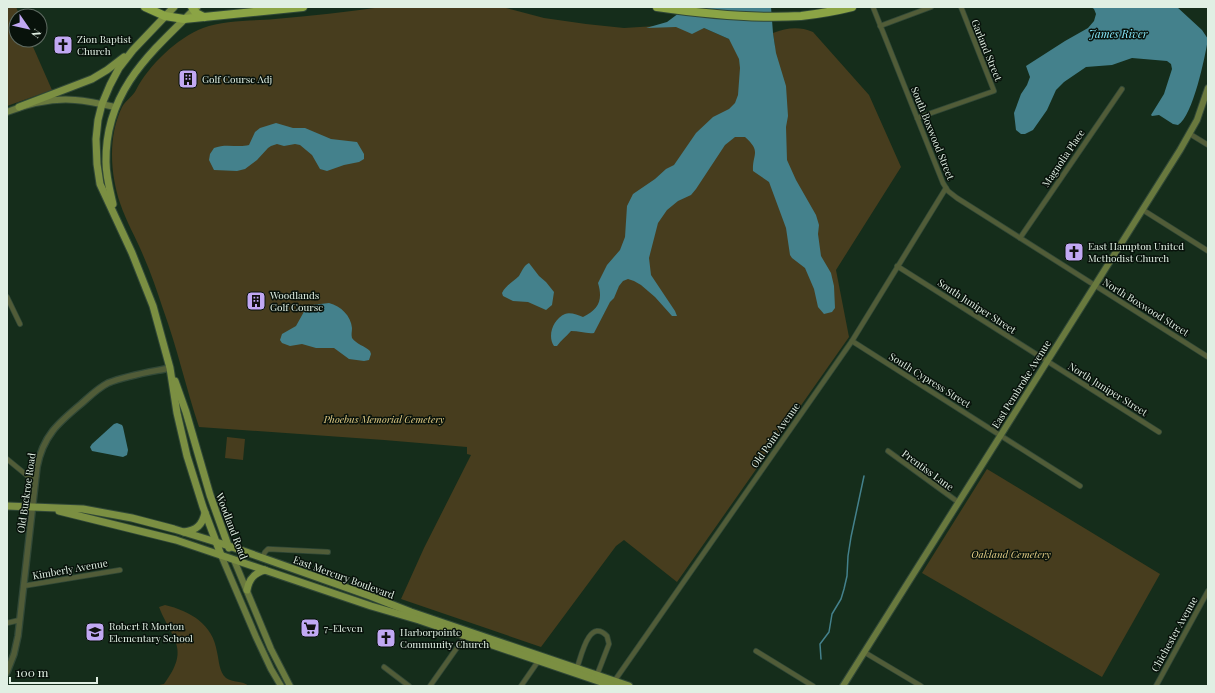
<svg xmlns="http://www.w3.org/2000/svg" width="1215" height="693" font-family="'Playfair Display',serif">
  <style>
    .green { fill: #473d1e }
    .water { fill: #44818c }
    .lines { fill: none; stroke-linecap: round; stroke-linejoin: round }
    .stream { stroke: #44818c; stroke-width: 1.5 }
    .minor-casing { stroke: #314837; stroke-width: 6 }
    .tertiary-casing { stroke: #314837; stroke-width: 8 }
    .secondary-casing { stroke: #314837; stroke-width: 8 }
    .primary-casing { stroke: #314837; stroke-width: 9 }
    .motorway-casing { stroke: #314837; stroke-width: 10 }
    .minor { stroke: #515c38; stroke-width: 4.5 }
    .tertiary { stroke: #515c38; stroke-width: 5.5 }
    .secondary { stroke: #69793e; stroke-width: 6 }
    .primary { stroke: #7b8f42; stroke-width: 7 }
    .motorway { stroke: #8ba445; stroke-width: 8 }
    .labels { text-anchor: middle; stroke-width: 3; stroke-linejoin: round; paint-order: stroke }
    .poi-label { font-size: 10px; fill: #e0efe3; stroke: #08120b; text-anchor: start }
    .street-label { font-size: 10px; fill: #e0efe3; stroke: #08120b }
    .park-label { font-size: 10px; font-style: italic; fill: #e5ce86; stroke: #08120b }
    .water-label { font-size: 11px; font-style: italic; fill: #85e6f8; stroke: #08120b }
  </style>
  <rect width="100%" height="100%" fill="#152d1b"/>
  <g class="green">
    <polygon points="7,7 16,7 20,16 16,16 16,40 30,40 52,90 7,106"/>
    <path d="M 382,7 L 502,7 L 544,18 L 586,24 L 624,28 L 671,25 L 704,28 L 729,39 L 775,46 L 773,33 C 787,28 798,26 813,32 L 869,95 L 901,167 L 836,270 L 849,337 L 677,582 L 624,540 L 616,546 L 541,647 L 401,599 L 424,548 L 471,455 L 467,454 L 467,447 L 384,440 L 199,427 C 186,388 177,347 163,309 C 157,291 151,273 143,255 C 136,238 126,221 120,203 C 110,173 108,136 122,107 C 126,100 133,96 136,90 C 149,65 177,38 203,28 C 224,20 253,21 275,19 C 311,16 347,12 382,7 Z"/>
    <polygon points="227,437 245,439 243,460 225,458"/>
    <polygon points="987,469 1160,574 1102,677 922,573"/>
    <path d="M 165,605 C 190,611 213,624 217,652 C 219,660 219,672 226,678 C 233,683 242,680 249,686 L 154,686 L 164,684 C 191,648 172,640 159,607 Z"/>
  </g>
  <g class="water">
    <path d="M 687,7 L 771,7 L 773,33 L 776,53 L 786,86 L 788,116 L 786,127 L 787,160 L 796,180 L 816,215 L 819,225 L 818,234 L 821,256 L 831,273 L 834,286 L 835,308 L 832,312 L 824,314 L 818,307 L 814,289 L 805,268 L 792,258 L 790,255 L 786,228 L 769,182 L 753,171 C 752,154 762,152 745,137 L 735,137 L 725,145 L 696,189 L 691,195 L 678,201 L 667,210 L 658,223 L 649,258 L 651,275 L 675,311 L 677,316 L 672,316 L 655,297 L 641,285 L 634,281 L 628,279 L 623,281 L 619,286 L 614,298 L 610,302 L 594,333 C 587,334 579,331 571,331 C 566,337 561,340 557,346 L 554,346 C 547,336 553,319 565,314 C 570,312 578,315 583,317 C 599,309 603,300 598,283 L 607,265 L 620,250 L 625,237 L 627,206 L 633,194 L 655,179 L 666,169 L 674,165 L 696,133 L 713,117 L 729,109 L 735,103 L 738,95 L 740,68 L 739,59 L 729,39 L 704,28 L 692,34 L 676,27 L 646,28 L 667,22 Z"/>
    <path d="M 1091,7 L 1177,7 L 1202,30 L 1208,39 C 1205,57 1193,116 1178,125 L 1173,124 L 1159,115 L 1152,116 L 1151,115 L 1164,94 L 1172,69 L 1171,64 L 1167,61 L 1132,58 L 1112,65 L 1086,67 L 1064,82 L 1056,90 L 1047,110 L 1033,130 L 1025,134 L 1021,134 L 1016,130 L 1014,113 L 1021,94 L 1027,85 L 1030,77 L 1026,66 L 1065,41 L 1088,28 L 1094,21 L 1096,14 L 1094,9 Z"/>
    <path d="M 276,123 L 293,128 L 305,128 L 331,139 L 357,142 L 364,154 L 364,159 L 359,162 L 344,165 L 327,171 L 320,169 L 312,155 L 300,145 L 295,144 L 284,146 L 277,144 L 271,146 L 268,148 L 257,160 L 245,169 L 237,171 L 214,170 L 209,160 L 210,154 L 214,148 C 226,143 238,148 249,145 L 255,132 L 260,128 Z"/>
    <path d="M 529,263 L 539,276 L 546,282 L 554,292 L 552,305 L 546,310 L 528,302 L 513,301 L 503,296 L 502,293 C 506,285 513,282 519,276 C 522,271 524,265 529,263 Z"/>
    <path d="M 329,303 C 341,306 351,316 352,328 C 352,332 351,334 352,338 C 356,344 365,346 370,351 L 371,354 L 369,360 L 364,361 L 349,359 L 334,348 L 316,348 L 302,344 L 290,346 L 282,343 L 280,340 L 282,334 L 296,326 L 306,308 L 312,305 Z"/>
    <polygon points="117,423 122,425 123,427 128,450 127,455 123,457 92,451 90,447 92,444 114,424"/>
  </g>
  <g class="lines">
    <polyline class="stream" points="821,659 820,644 829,632 832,614 841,599 844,589 847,576 848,556 851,537 864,476"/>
    <defs>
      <g id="minor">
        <polyline points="873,7 943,183 948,191 957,198 1208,357"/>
        <polyline points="880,26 931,7"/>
        <polyline points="917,118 994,91 961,7"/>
        <polyline points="1190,134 1208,145"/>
        <polyline points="1143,210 1208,251"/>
        <polyline points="1020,238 1122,89"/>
        <polyline points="897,266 1159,432"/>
        <polyline points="7,297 20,324"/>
        <polyline points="852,341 1080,486"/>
        <polyline points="888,451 958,502"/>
        <polyline points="7,459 35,482"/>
        <polyline points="262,558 265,552 268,549 328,552"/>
        <polyline points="23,586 120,570"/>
        <polyline points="7,623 20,620"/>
        <polyline points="756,651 813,686"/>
        <polyline points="864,652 921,686"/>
        <polyline points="384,667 409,686"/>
        <path d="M 577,668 C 581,657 589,617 607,636 L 609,644 L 597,675"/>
        <polyline points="613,683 852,341 946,188"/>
        <polyline points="430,686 466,635"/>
        <polyline points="521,686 539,660"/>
        <polyline points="1156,686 1208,591"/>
      </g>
      <path id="tertiary" d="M 7,672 L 14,654 L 18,636 L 37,467 C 43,436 58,423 81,404 C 90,396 98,388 108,383 C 128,375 150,372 170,368"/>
      <g id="secondary">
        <path d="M 7,112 C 28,104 53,98 75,100 C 89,101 102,104 115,107"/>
        <polyline points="221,555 256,637 271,669 281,686"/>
        <polyline points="234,560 271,649 290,686"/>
        <polyline points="843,686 1180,150 1197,120 1208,88"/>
      </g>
      <g id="primary">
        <polyline points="174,7 133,50 119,68 110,85 102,104 98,120 96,139 97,164 100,184 132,253 153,306 170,368 177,413 187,456 203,507 221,555"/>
        <polyline points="19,107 92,79 107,70 124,57"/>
        <path d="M 113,204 C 110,191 106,176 106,162 C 105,91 150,53 197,7"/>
        <polyline points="175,381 186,412 210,495 229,548"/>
        <polyline points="7,506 83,509 132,518 174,529 229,546 370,596 411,612 629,686"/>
        <polyline points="59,511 176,540 371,606 419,620 613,686"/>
        <path d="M 184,532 C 197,530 202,525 205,513"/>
        <path d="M 247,590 C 249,579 254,573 265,570"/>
      </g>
      <g id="motorway">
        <polyline points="145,7 165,16 184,19 303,7"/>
        <polyline points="192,7 196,13 204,17"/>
        <path d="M 657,7 C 705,14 753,19 801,16 C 818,14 836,11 852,7"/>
      </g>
    </defs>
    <use href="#minor" class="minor-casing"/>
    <use href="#tertiary" class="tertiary-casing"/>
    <use href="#secondary" class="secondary-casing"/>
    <use href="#primary" class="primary-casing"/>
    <use href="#motorway" class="motorway-casing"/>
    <use href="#minor" class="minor"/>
    <use href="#tertiary" class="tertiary"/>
    <use href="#secondary" class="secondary"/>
    <use href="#primary" class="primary"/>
    <use href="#motorway" class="motorway"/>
  </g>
  <defs>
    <symbol id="church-square" viewBox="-11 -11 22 22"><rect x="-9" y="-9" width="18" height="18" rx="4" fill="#c1a8f3" stroke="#08120b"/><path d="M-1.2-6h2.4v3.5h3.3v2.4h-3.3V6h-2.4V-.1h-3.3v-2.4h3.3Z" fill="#111"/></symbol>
    <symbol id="building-square" viewBox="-11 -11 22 22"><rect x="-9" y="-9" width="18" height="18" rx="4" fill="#c1a8f3" stroke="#08120b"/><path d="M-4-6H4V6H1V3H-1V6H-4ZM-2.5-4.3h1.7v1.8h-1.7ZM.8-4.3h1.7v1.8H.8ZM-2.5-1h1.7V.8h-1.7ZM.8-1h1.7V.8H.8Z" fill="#111"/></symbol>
    <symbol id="supermarket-square" viewBox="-11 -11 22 22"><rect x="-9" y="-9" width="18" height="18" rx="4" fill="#c1a8f3" stroke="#08120b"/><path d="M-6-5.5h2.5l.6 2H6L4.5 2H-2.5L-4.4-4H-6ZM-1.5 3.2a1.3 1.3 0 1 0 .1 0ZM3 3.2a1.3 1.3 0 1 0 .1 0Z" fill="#111"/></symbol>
    <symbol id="school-square" viewBox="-11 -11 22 22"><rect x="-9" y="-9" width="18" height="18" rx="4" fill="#c1a8f3" stroke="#08120b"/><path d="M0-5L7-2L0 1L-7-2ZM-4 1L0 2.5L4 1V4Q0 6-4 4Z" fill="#111"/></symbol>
  </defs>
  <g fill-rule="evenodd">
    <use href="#church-square" x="52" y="34" width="22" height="22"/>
    <use href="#building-square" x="177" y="68" width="22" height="22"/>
    <use href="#church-square" x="1063" y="241" width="22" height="22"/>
    <use href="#building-square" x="245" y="290" width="22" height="22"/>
    <use href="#supermarket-square" x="299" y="617" width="22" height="22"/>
    <use href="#school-square" x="84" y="621" width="22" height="22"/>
    <use href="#church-square" x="375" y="627" width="22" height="22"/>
  </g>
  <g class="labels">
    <g class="poi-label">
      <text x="77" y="43">Zion Baptist<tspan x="77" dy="12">Church</tspan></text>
      <text x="202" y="83">Golf Course Adj</text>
      <text x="1088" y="250">East Hampton United<tspan x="1088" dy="12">Methodist Church</tspan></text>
      <text x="270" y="299">Woodlands<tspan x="270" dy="12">Golf Course</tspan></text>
      <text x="109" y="630">Robert R Morton<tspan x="109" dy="12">Elementary School</tspan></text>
      <text x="324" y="632">7-Eleven</text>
      <text x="400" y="636">Harborpointe<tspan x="400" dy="12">Community Church</tspan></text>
    </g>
    <g class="street-label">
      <text transform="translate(987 50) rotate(68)" y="4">Garland Street</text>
      <text transform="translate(933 133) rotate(68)" y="4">South Boxwood Street</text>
      <text transform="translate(1063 158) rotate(-56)" y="4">Magnolia Place</text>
      <text transform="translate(977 306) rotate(33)" y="4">South Juniper Street</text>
      <text transform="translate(1146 307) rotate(32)" y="4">North Boxwood Street</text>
      <text transform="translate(930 380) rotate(32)" y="4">South Cypress Street</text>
      <text transform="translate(1021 384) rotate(-58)" y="4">East Pembroke Avenue</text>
      <text transform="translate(1108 389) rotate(32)" y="4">North Juniper Street</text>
      <text transform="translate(775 435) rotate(-55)" y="4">Old Point Avenue</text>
      <text transform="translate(928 470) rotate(36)" y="4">Prentiss Lane</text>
      <text transform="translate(26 493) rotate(-82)" y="4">Old Buckroe Road</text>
      <text transform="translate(232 526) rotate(69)" y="4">Woodland Road</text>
      <text transform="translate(70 569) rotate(-10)" y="4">Kimberly Avenue</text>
      <text transform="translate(344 577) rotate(20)" y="4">East Mercury Boulevard</text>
      <text transform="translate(1174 634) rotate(-61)" y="4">Chichester Avenue</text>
    </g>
    <g class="park-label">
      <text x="384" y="423">Phoebus Memorial Cemetery</text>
      <text x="1011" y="558">Oakland Cemetery</text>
    </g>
    <g class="water-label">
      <text x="1118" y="38">James River</text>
    </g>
  </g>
  <rect width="1215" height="693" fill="none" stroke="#e0efe3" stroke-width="16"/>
  <g transform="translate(28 28) rotate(124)"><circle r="19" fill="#08120b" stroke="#5e6a61"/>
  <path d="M0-3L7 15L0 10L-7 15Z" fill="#c1a8f3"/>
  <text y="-6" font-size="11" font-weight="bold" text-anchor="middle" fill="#e0efe3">N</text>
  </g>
  <path d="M10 677v6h87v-6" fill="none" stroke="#e0efe3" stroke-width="2"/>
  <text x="16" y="677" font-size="12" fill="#e0efe3" stroke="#08120b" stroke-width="3" paint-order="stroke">100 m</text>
</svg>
